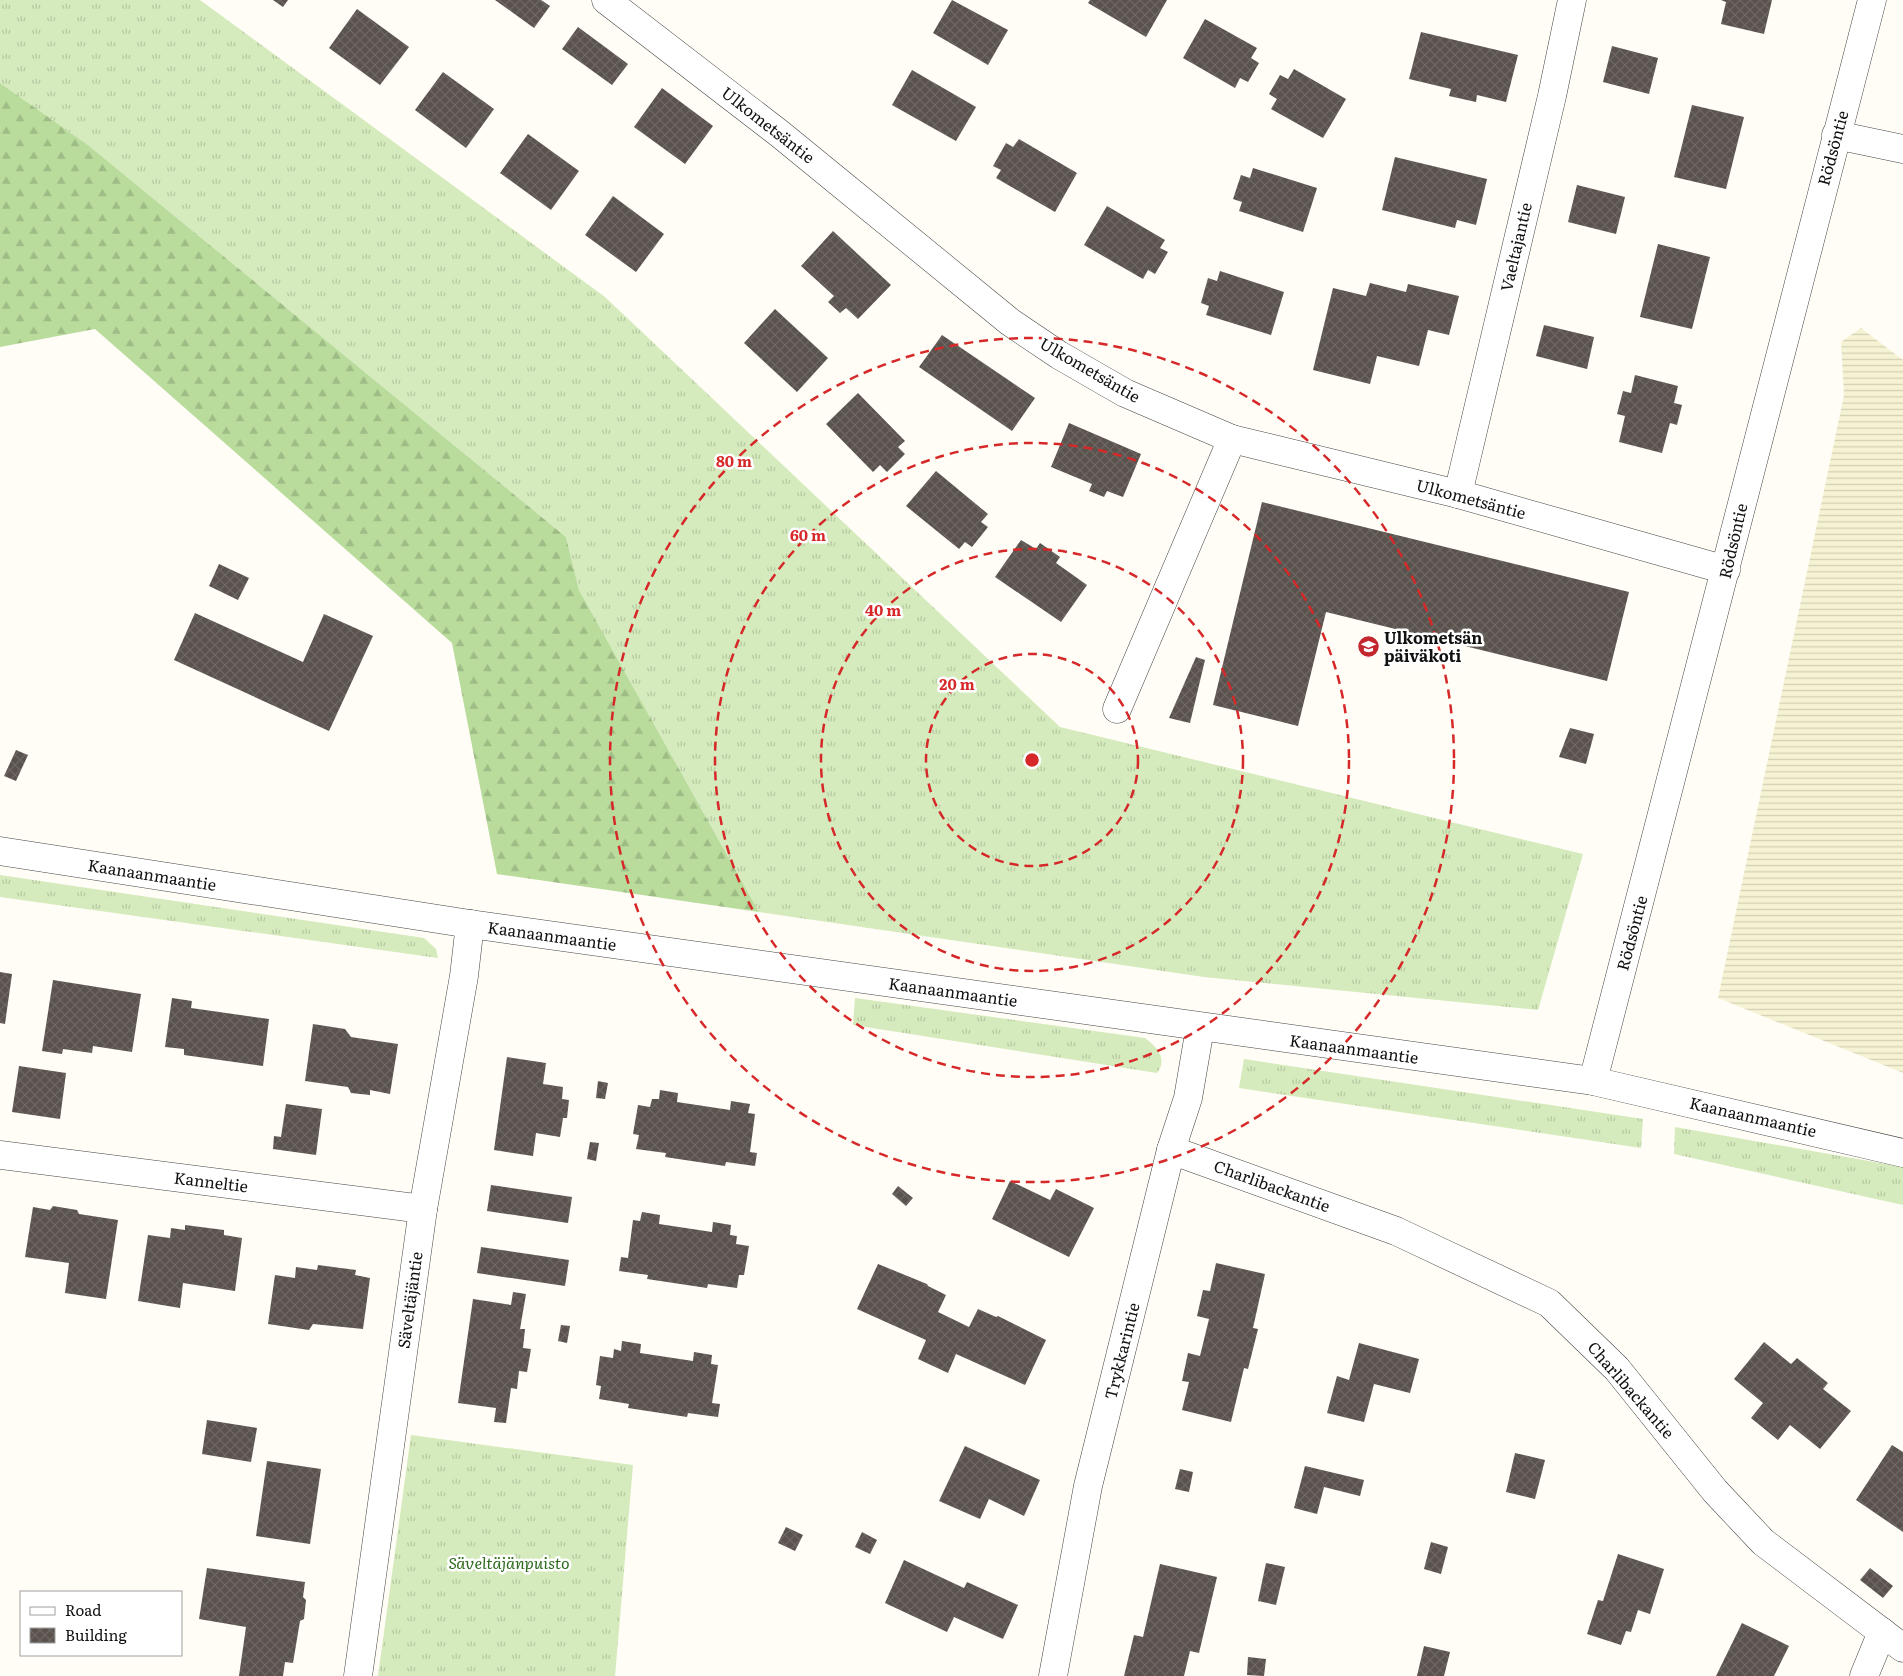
<svg xmlns="http://www.w3.org/2000/svg" width="1903" height="1676" font-family="Literata,serif">
  <style>
    .farmland { fill: url(#farmland-rules) }
    .grass { fill: url(#grass-tufts) }
    .forest { fill: url(#forest-firs) }
    .building { fill: url(#building-cross-hatch) }
    .lines { fill: none; stroke-linecap: round; stroke-linejoin: round }
    .minor-casing { stroke: #444; stroke-width: 29 }
    .minor { stroke: #fff; stroke-width: 28 }
    .ring { fill: none; stroke: #d62828; stroke-width: 2.5; stroke-dasharray: 9 6 }
    .labels { text-anchor: middle; stroke-width: 5; stroke-linejoin: round; paint-order: stroke }
    .street-label { font-size: 16px; fill: #111; stroke: #fff }
    .poi-label { font-size: 16px; font-weight: bold; fill: #111; stroke: #fff; text-anchor: start }
    .park-label { font-size: 16px; font-style: italic; fill: #2f6b1f; stroke: #fff }
    .centre { fill: #d62828; stroke: #fff; stroke-width: 2.5 }
    .ring-label { font-size: 15px; text-anchor: middle; font-weight: bold; fill: #d62828; stroke: #fff; stroke-width: 5; stroke-linejoin: round; paint-order: stroke }
  </style>
  <defs>
    <pattern id="farmland-rules" width="6" height="5" patternUnits="userSpaceOnUse" patternTransform="scale(1.25)"><rect width="6" height="5" fill="#f6f3d4"/><path d="M0 2.5h6" fill="none" stroke="#d2cfb5"/></pattern>
    <pattern id="grass-tufts" width="24" height="20" patternUnits="userSpaceOnUse" patternTransform="scale(1.25)"><rect width="24" height="20" fill="#d5ebbd"/><path d="M3 7l-1-3M5 7V3M7 7l1-3M15 17l-1-3M17 17v-4M19 17l1-3" fill="none" stroke="#b6c8a1"/></pattern>
    <pattern id="forest-firs" width="22" height="20" patternUnits="userSpaceOnUse" patternTransform="scale(1.25)"><rect width="22" height="20" fill="#b9dc9c"/><path d="M5 1l3.5 6h-7zM16 11l3.5 6h-7z" fill="#9ebc85"/></pattern>
    <pattern id="building-cross-hatch" width="8" height="8" patternUnits="userSpaceOnUse" patternTransform="scale(1.25)"><rect width="8" height="8" fill="#5a524d"/><path d="M0 0l8 8M0 8l8-8" fill="none" stroke="#6d6662"/></pattern>
  </defs>
  <rect width="100%" height="100%" fill="#fffdf5"/>
  <polygon class="farmland" points="1861,328 1903,360 1903,1073 1718,998 1844,395 1841,342"/>
  <g class="grass">
    <polygon points="0,0 200,0 605,297 1060,727 1583,854 1538,1010 1204,977 759,912 579,590 566,537 88,145 0,83"/>
    <polygon points="0,875 424,938 436,949 438,958 0,897"/>
    <path d="M 855,998 L 1145,1038 C 1157,1047 1168,1059 1157,1073 L 853,1025 Z"/>
    <polygon points="1244,1059 1643,1119 1641,1148 1239,1088"/>
    <polygon points="1675,1127 1903,1167 1903,1205 1674,1154"/>
    <polygon points="411,1435 633,1465 615,1676 378,1676"/>
  </g>
  <polygon class="forest" points="0,83 88,145 566,537 579,590 759,912 497,874 452,643 95,329 0,347"/>
  <g class="building">
    <polygon points="273,0 288,0 283,7"/>
    <polygon points="495,0 541,0 550,6 534,28"/>
    <polygon points="952,0 1008,30 988,65 933,33"/>
    <polygon points="1090,0 1167,0 1146,37 1088,3"/>
    <polygon points="1772,0 1764,34 1721,24 1726,2 1721,0"/>
    <polygon points="357,9 409,47 380,85 329,48"/>
    <polygon points="1205,19 1257,48 1251,58 1259,63 1248,82 1240,78 1235,88 1183,58"/>
    <polygon points="578,27 628,64 612,85 562,49"/>
    <polygon points="1421,32 1518,55 1506,102 1477,95 1476,102 1449,96 1451,89 1409,79"/>
    <polygon points="1612,46 1658,58 1649,94 1603,82"/>
    <polygon points="1294,69 1346,99 1323,138 1271,109 1277,99 1269,94 1280,75 1288,79"/>
    <polygon points="912,70 976,107 956,141 892,105"/>
    <polygon points="443,72 494,109 466,148 415,110"/>
    <polygon points="662,88 713,126 685,164 634,127"/>
    <polygon points="1692,105 1744,117 1726,189 1674,177"/>
    <polygon points="528,134 579,171 551,210 500,173"/>
    <polygon points="1019,139 1077,173 1055,212 996,178 1001,170 993,166 1006,143 1013,147"/>
    <polygon points="1395,157 1487,179 1476,225 1457,220 1455,228 1382,210"/>
    <polygon points="1253,168 1317,188 1303,232 1239,211 1242,202 1233,199 1241,175 1250,178"/>
    <polygon points="1577,185 1625,197 1616,234 1568,222"/>
    <polygon points="613,196 664,234 636,272 585,235"/>
    <polygon points="1107,206 1165,240 1160,248 1168,252 1155,274 1148,270 1143,279 1084,245"/>
    <polygon points="833,231 891,285 858,319 846,308 840,313 828,302 834,296 801,266"/>
    <polygon points="1658,244 1710,257 1692,329 1640,317"/>
    <polygon points="1220,271 1284,292 1271,335 1206,315 1209,306 1201,303 1208,278 1217,281"/>
    <polygon points="1370,283 1406,292 1408,284 1459,296 1449,335 1428,330 1419,366 1377,356 1370,384 1313,370 1333,288 1366,296"/>
    <polygon points="775,309 828,358 797,392 744,343"/>
    <polygon points="1544,325 1594,337 1587,369 1536,356"/>
    <polygon points="942,335 1035,398 1012,431 919,367"/>
    <polygon points="1635,375 1678,386 1674,403 1682,405 1677,425 1670,423 1662,453 1619,442 1625,416 1617,414 1623,391 1631,393"/>
    <polygon points="858,393 905,441 898,447 905,454 887,472 880,465 873,472 826,424"/>
    <polygon points="1069,423 1141,454 1123,497 1107,491 1104,497 1089,491 1092,484 1051,467"/>
    <polygon points="936,471 988,514 981,522 988,527 972,547 965,542 959,549 906,506"/>
    <polygon points="1262,502 1629,592 1607,681 1326,612 1298,726 1213,705"/>
    <polygon points="1021,540 1036,549 1040,543 1060,557 1056,563 1087,585 1061,622 995,577"/>
    <polygon points="219,564 249,578 238,600 209,586"/>
    <polygon points="195,613 303,662 324,614 373,636 329,731 174,660"/>
    <polygon points="1196,657 1205,660 1190,723 1169,718"/>
    <polygon points="1570,728 1594,734 1586,764 1559,757"/>
    <polygon points="16,750 28,755 16,781 4,776"/>
    <polygon points="0,972 12,974 5,1024 0,1023"/>
    <polygon points="53,980 141,994 132,1052 93,1046 92,1053 63,1049 62,1054 42,1051"/>
    <polygon points="172,998 192,1001 191,1008 269,1019 263,1066 184,1055 184,1049 165,1047"/>
    <polygon points="313,1024 345,1029 351,1037 398,1044 390,1094 370,1090 370,1095 351,1093 348,1087 305,1081"/>
    <polygon points="507,1057 546,1063 543,1084 563,1087 562,1099 569,1100 567,1118 563,1118 560,1137 536,1133 533,1156 494,1150"/>
    <polygon points="19,1066 66,1073 60,1119 12,1112"/>
    <polygon points="598,1081 608,1083 605,1099 596,1098"/>
    <polygon points="660,1090 678,1093 677,1102 730,1110 731,1101 750,1104 748,1113 755,1114 750,1152 757,1153 755,1166 726,1162 725,1166 665,1157 666,1153 636,1149 639,1135 633,1134 638,1105 650,1107 652,1099 659,1099"/>
    <polygon points="286,1104 322,1109 316,1155 273,1149 274,1136 281,1137"/>
    <polygon points="590,1142 599,1143 596,1161 587,1159"/>
    <polygon points="1010,1181 1050,1200 1056,1189 1094,1208 1069,1257 992,1219"/>
    <polygon points="491,1185 572,1197 568,1223 487,1211"/>
    <polygon points="898,1186 913,1198 906,1206 892,1194"/>
    <polygon points="53,1206 77,1210 79,1214 118,1220 106,1299 65,1293 69,1263 25,1257 33,1207 50,1210"/>
    <polygon points="642,1212 660,1215 659,1224 712,1232 713,1222 731,1225 730,1235 737,1236 736,1244 749,1246 744,1275 739,1275 737,1288 708,1284 707,1288 647,1279 648,1275 619,1271 621,1257 628,1258 633,1220 640,1221"/>
    <polygon points="185,1225 224,1230 224,1235 242,1238 235,1291 183,1283 180,1308 138,1301 148,1235 170,1238 171,1228 185,1230"/>
    <polygon points="481,1247 569,1260 565,1286 477,1273"/>
    <polygon points="1216,1263 1265,1274 1253,1328 1258,1329 1248,1369 1244,1368 1231,1422 1182,1410 1189,1382 1182,1381 1188,1353 1200,1356 1209,1319 1197,1316 1203,1290 1210,1291"/>
    <polygon points="878,1264 927,1284 928,1286 946,1295 938,1312 969,1327 978,1309 996,1317 998,1316 1046,1340 1025,1385 956,1354 948,1373 918,1359 926,1340 857,1309"/>
    <polygon points="318,1265 356,1270 355,1275 370,1278 363,1329 313,1324 309,1330 268,1324 275,1275 295,1278 296,1267 317,1270"/>
    <polygon points="513,1292 526,1294 520,1329 525,1329 523,1348 531,1349 527,1372 519,1371 517,1389 511,1388 506,1423 494,1422 496,1408 458,1403 473,1299 511,1305"/>
    <polygon points="561,1325 570,1326 567,1343 558,1341"/>
    <polygon points="622,1341 641,1344 640,1353 693,1361 694,1352 712,1355 711,1364 718,1365 712,1403 720,1404 718,1417 688,1413 687,1417 628,1408 629,1404 599,1399 601,1386 596,1385 600,1356 613,1358 614,1349 621,1351"/>
    <polygon points="1764,1342 1791,1364 1797,1358 1828,1383 1823,1389 1851,1411 1820,1449 1790,1425 1778,1440 1751,1418 1763,1403 1734,1379"/>
    <polygon points="1359,1343 1419,1359 1410,1393 1374,1384 1364,1422 1327,1413 1337,1376 1349,1380"/>
    <polygon points="207,1420 257,1428 251,1462 202,1454"/>
    <polygon points="1892,1445 1903,1452 1903,1532 1856,1500"/>
    <polygon points="965,1446 1040,1480 1024,1516 989,1499 980,1519 939,1501"/>
    <polygon points="1515,1453 1545,1460 1535,1499 1506,1492"/>
    <polygon points="267,1461 321,1469 310,1544 256,1536"/>
    <polygon points="1305,1466 1364,1480 1360,1496 1324,1487 1317,1514 1294,1508"/>
    <polygon points="1180,1469 1193,1472 1189,1492 1175,1489"/>
    <polygon points="786,1527 803,1535 795,1551 778,1543"/>
    <polygon points="862,1532 877,1540 870,1554 855,1547"/>
    <polygon points="1431,1542 1448,1547 1441,1574 1424,1569"/>
    <polygon points="1618,1554 1664,1569 1650,1614 1638,1610 1631,1632 1626,1631 1621,1645 1587,1634 1598,1600 1603,1601"/>
    <polygon points="904,1560 964,1588 967,1582 1018,1605 1003,1639 954,1617 947,1632 885,1603"/>
    <polygon points="1266,1563 1285,1567 1276,1605 1258,1601"/>
    <polygon points="1160,1564 1217,1577 1199,1653 1190,1651 1184,1676 1124,1676 1134,1635 1143,1637"/>
    <polygon points="207,1568 305,1582 303,1597 306,1600 304,1619 300,1621 293,1663 285,1662 283,1676 239,1676 246,1627 199,1619"/>
    <polygon points="1870,1568 1893,1586 1883,1598 1860,1580"/>
    <polygon points="1742,1623 1789,1646 1774,1676 1716,1676"/>
    <polygon points="1424,1646 1450,1652 1444,1676 1417,1676"/>
    <polygon points="1248,1657 1266,1659 1264,1676 1247,1675"/>
  </g>
  <g class="lines">
    <defs>
      <g id="minor">
        <polyline points="606,0 780,134 1010,322 1059,355 1125,393 1232,439 1458,494 1726,570"/>
        <polyline points="1836,135 1903,149"/>
        <polyline points="1458,494 1552,96 1572,0"/>
        <polyline points="1117,709 1232,439"/>
        <polyline points="0,851 470,924 1593,1081 1903,1153"/>
        <polyline points="1593,1081 1872,0"/>
        <polyline points="1171,1150 1396,1231 1549,1303 1617,1369 1715,1491 1763,1542 1903,1648"/>
        <polyline points="0,1155 423,1209"/>
        <polyline points="358,1676 423,1209 464,976 470,924"/>
        <polyline points="1053,1676 1088,1486 1171,1150 1188,1098 1200,1028"/>
        <polyline points="1864,1676 1882,1632"/>
      </g>
    </defs>
    <use href="#minor" class="minor-casing"/>
    <use href="#minor" class="minor"/>
  </g>
  <g class="ring">
    <circle cx="1032" cy="760" r="106"/>
    <circle cx="1032" cy="760" r="211"/>
    <circle cx="1032" cy="760" r="317"/>
    <circle cx="1032" cy="760" r="422"/>
  </g>
  <defs>
    <symbol id="school-disc" viewBox="-11 -11 22 22"><circle r="9.5" fill="#c4262e" stroke="#fff"/><path d="M0-5L7-2L0 1L-7-2ZM-4 1L0 2.5L4 1V4Q0 6-4 4Z" fill="#fff"/></symbol>
  </defs>
  <g fill-rule="evenodd">
    <use href="#school-disc" x="1356" y="634" width="25" height="25"/>
  </g>
  <g class="labels">
    <g class="street-label">
      <text transform="translate(768 125) rotate(38)" y="6">Ulkometsäntie</text>
      <text transform="translate(1833 148) rotate(-75)" y="6">Rödsöntie</text>
      <text transform="translate(1516 247) rotate(-77)" y="6">Vaeltajantie</text>
      <text transform="translate(1090 370) rotate(30)" y="6">Ulkometsäntie</text>
      <text transform="translate(1471 499) rotate(15)" y="6">Ulkometsäntie</text>
      <text transform="translate(1733 541) rotate(-77)" y="6">Rödsöntie</text>
      <text transform="translate(152 875) rotate(9)" y="6">Kaanaanmaantie</text>
      <text transform="translate(1632 933) rotate(-75)" y="6">Rödsöntie</text>
      <text transform="translate(552 936) rotate(8)" y="6">Kaanaanmaantie</text>
      <text transform="translate(953 992) rotate(8)" y="6">Kaanaanmaantie</text>
      <text transform="translate(1354 1049) rotate(8)" y="6">Kaanaanmaantie</text>
      <text transform="translate(1753 1117) rotate(13)" y="6">Kaanaanmaantie</text>
      <text transform="translate(211 1182) rotate(7)" y="6">Kanneltie</text>
      <text transform="translate(1272 1186) rotate(20)" y="6">Charlibackantie</text>
      <text transform="translate(410 1300) rotate(-82)" y="6">Säveltäjäntie</text>
      <text transform="translate(1122 1351) rotate(-76)" y="6">Trykkarintie</text>
      <text transform="translate(1631 1390) rotate(49)" y="6">Charlibackantie</text>
    </g>
    <g class="poi-label">
      <text x="1384" y="644">Ulkometsän<tspan x="1384" dy="18">päiväkoti</tspan></text>
    </g>
    <g class="park-label">
      <text x="509" y="1569">Säveltäjänpuisto</text>
    </g>
  </g>
  <circle cx="1032" cy="760" r="8" class="centre"/>
  <g class="ring-label">
    <text x="734" y="467">80 m</text>
    <text x="808" y="541">60 m</text>
    <text x="883" y="616">40 m</text>
    <text x="957" y="690">20 m</text>
  </g>
  <rect x="20" y="1591" width="162" height="65" fill="#ffffff" stroke="#a0a0a0"/>
  <rect x="30" y="1607" width="25" height="8" fill="#ffffff" stroke="#a0a0a0"/>
  <text x="65" y="1616" font-size="15" fill="#111111">Road</text>
  <rect x="30" y="1628" width="25" height="15" fill="url(#building-cross-hatch)" stroke="#a0a0a0"/>
  <text x="65" y="1641" font-size="15" fill="#111111">Building</text>
</svg>
